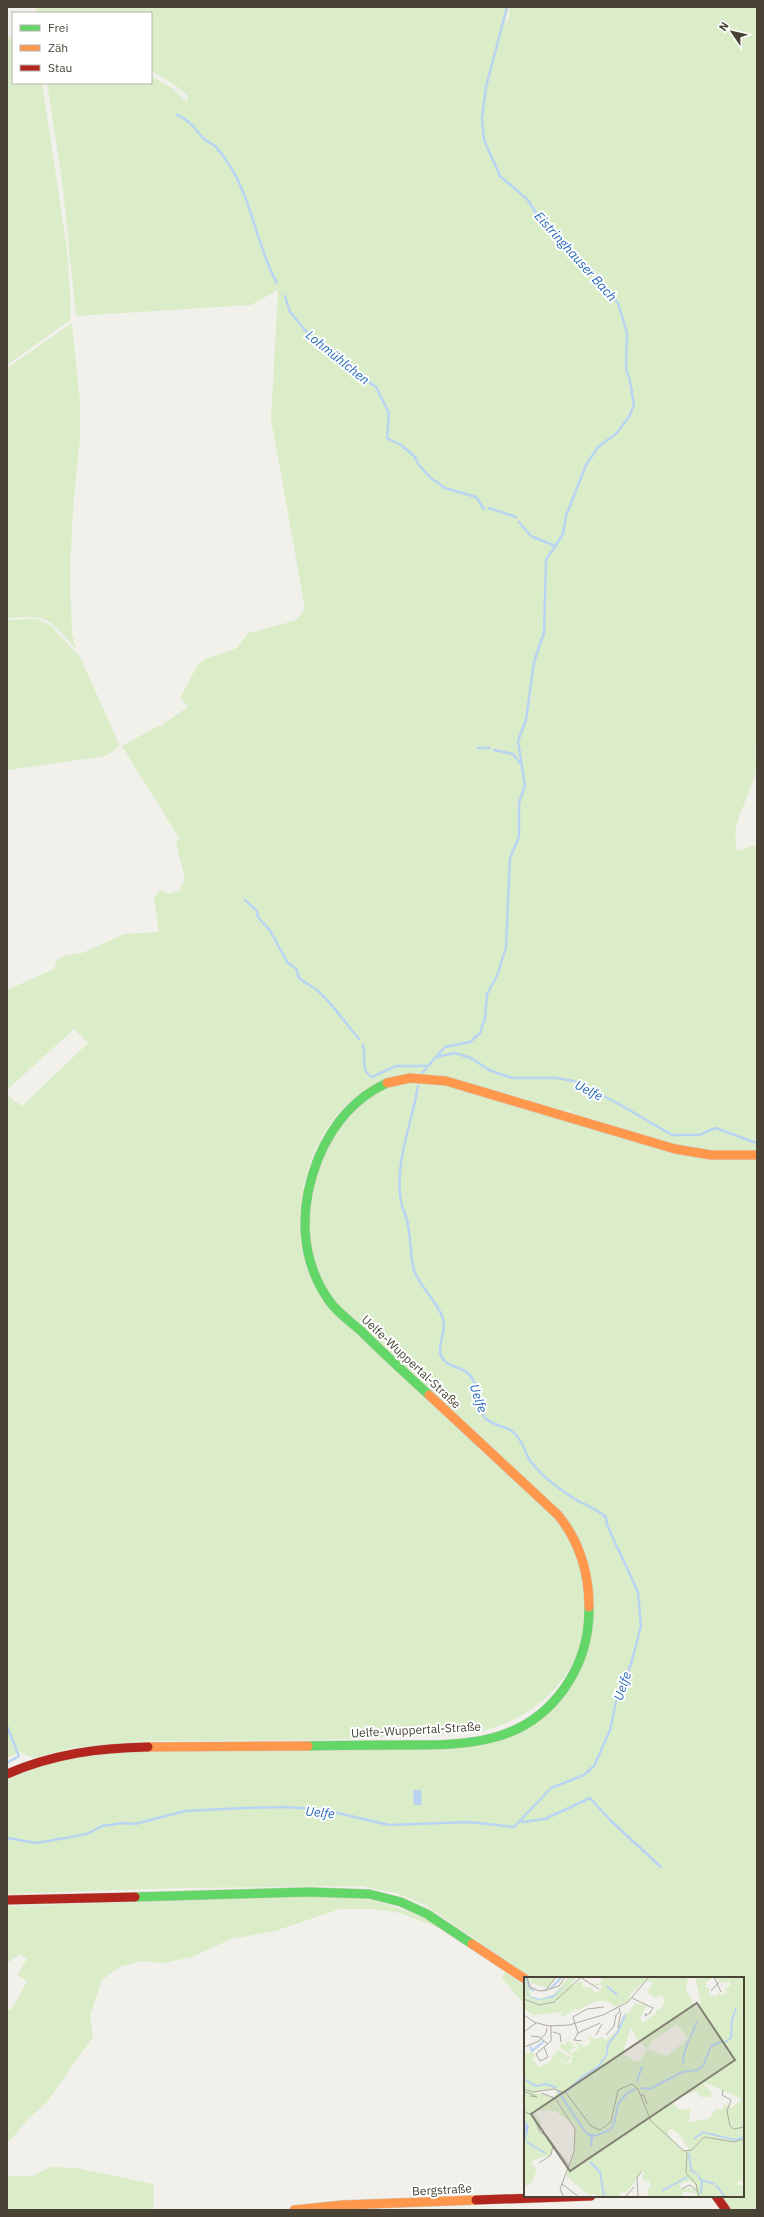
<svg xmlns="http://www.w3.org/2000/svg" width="764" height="2217" font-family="'IBM Plex Sans',sans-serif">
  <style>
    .green { fill: #daedc8 }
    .water { fill: #b8d4f2 }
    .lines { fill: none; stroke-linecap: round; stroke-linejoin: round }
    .stream { stroke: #b8d4f2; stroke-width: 2.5 }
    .fast-casing { stroke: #d1cec1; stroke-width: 10 }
    .slow-casing { stroke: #d1cec1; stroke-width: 10 }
    .jam-casing { stroke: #d1cec1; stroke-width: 10 }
    .fast { stroke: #63d668; stroke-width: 9 }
    .slow { stroke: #ff974d; stroke-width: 9 }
    .jam { stroke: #b3261e; stroke-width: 9 }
    .labels { text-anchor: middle; stroke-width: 4; stroke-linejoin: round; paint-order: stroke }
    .street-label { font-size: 12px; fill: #484335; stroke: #fff }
    .water-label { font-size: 13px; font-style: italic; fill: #286bba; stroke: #fff }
    .inset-river { fill: none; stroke: #b8d4f2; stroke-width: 2 }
    .inset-road { fill: none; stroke: #adaba2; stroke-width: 1 }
    .view { fill: #838074; fill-opacity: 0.15; stroke: #838074; stroke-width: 2 }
    .inset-edge { fill: none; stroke: #484335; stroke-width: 2 }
  </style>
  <rect width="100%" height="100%" fill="#f1f0ea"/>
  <g class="green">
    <path d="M 35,7 L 509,7 L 504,27 L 509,17 L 510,7 L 757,7 L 757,740 C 753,749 757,758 756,767 C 753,797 729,819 737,851 L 752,846 L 757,847 L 757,1152 L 721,1153 L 670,1146 L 570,1115 L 571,1111 L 576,1111 L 556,1110 L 468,1087 L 675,1149 L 711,1155 L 757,1155 L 757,2210 L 731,2210 L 721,2196 L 743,2196 L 743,1978 L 532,1978 L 425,1905 L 396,1893 L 361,1886 L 176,1888 L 7,1894 L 7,1774 C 68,1742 142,1748 209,1747 C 269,1746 329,1745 388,1745 C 426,1744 470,1748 506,1734 C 551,1717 577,1682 587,1636 C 595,1597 586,1551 563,1520 L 331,1304 C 318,1285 308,1265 305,1243 C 300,1198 318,1139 349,1107 C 362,1093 378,1085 396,1080 C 361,1083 333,1114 318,1144 C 299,1182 291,1241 312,1279 C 334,1318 372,1348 405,1377 C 441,1409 476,1441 512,1474 C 530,1491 554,1507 568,1529 C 590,1561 592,1624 575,1659 C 554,1700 519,1724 473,1733 L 322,1740 L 154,1741 L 72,1748 L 33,1758 L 20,1752 L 7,1758 L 7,1095 L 22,1106 L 88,1043 L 74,1029 L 7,1090 L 7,990 L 54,969 L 57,960 L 63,956 L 82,953 L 125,934 L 159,932 L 154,897 L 161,890 L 168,894 L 179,891 L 185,880 L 176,842 L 179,838 L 122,746 L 158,726 L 163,726 L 164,723 L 188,707 L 180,698 L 197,666 L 205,659 L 237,648 L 248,633 L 294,621 L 301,615 L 305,608 L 271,419 L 278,290 L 251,305 L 76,316 L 62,180 L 47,83 L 151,83 L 151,76 L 172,88 L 187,103 L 188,96 L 175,85 L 151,71 L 151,13 L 37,13 Z"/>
    <polygon points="7,37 13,37 13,83 42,83 67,249 71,308 70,320 7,365"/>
    <path d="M 72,323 L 80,402 L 80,439 L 73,509 L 70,572 L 72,633 L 76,649 C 47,618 51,615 7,618 L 7,368 Z"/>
    <polygon points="37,619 50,625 80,657 120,746 106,756 99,757 7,770 7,620"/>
    <path d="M 339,1896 C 381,1899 415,1912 452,1933 L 400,1913 L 374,1909 L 340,1909 L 275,1931 L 231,1939 L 192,1957 L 163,1963 L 142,1961 L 119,1967 L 102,1980 L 90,2015 L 93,2037 L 46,2103 L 29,2118 L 7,2144 L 7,2008 L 11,2010 L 27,1981 L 17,1975 L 27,1959 L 20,1954 L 7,1963 L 7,1906 Z"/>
    <polygon points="505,1972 525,1986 525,2005 502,1978"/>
    <polygon points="51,2167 76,2168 153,2184 154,2210 7,2210 7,2176 33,2176"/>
  </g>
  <polygon class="water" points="413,1790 421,1790 422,1805 414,1805"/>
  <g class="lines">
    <g class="stream">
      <path d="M 177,115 C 188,119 196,129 203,138 C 206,142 212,143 216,147 C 222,153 227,162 232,169 C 253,205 257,247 277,283"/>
      <polyline points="285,296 290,312 305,330 339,361 376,387 389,413 387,438 401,445 415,457 418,464 431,478 445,488 476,497 484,509"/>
      <polyline points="489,508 516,517"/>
      <polyline points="519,522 531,536 555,546"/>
      <polyline points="478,748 489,748"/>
      <polyline points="494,750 513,754 520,763"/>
      <path d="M 245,900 L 257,911 L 258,917 L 271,932 L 287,962 L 296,969 L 299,978 C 305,983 312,986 318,991 C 331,1002 348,1026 359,1039"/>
      <path d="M 363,1045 C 367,1057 359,1070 372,1077 L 396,1066 L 427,1066"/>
      <polyline points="436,1057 445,1047 470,1042 480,1033 485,1018 487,994 497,976 506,947 510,858 519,837 519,803 525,786 518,741 526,720 534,662 544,633 546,560 563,534 566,516 586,465 598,447 616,434 629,417 634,405 630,381 626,368 627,333 618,303 562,238 537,215 528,200 500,176 484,140 482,118 486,87 507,7"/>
      <polyline points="422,1073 436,1057 455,1053 471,1058 489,1070 512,1078 556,1078 574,1081 617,1103 672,1135 699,1135 715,1128 757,1143"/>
      <polyline points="7,1726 19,1756 7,1763"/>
      <polyline points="522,1822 545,1819 590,1798 611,1821 661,1867"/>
      <path d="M 7,1838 L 37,1843 L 87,1834 L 102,1826 L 123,1823 L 135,1824 L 185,1811 L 244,1808 L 287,1807 L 325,1810 L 389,1825 L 469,1822 L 514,1827 L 551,1788 L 584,1775 L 594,1766 L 610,1730 L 616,1702 L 631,1664 L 641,1626 L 638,1592 L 607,1525 L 606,1517 C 598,1510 590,1507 580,1502 C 563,1492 543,1477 531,1462 C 524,1451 522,1437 510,1430 C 502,1425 492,1425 485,1418 C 477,1409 480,1390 472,1378 C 464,1365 451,1370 443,1359 C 434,1346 448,1333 443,1319 C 437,1300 420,1288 414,1270 C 410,1256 411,1240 408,1225 C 407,1217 403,1210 401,1202 C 394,1164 412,1123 418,1086"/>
    </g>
    <defs>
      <g id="fast">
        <path d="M 387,1083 C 354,1098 332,1125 318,1159 C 299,1207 299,1259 330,1302 C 338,1313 351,1322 361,1331 C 383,1353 406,1374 429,1395"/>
        <path d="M 308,1746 C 341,1745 375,1745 408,1745 C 436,1745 465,1745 492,1738 C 552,1723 590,1668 589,1607"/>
        <polyline points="135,1897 309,1892 369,1894 401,1902 427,1914 472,1944"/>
      </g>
      <g id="slow">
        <polyline points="387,1083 410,1078 446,1081 675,1149 711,1155 757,1155"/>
        <path d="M 429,1395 L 558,1515 C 580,1542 589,1573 589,1607"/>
        <polyline points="148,1747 308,1746"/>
        <polyline points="472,1944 525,1979"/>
        <polyline points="294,2210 343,2205 476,2200"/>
      </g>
      <g id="jam">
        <path d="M 7,1774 C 53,1754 98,1748 148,1747"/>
        <polyline points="7,1900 135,1897"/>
        <polyline points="716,2196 726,2210"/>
        <polyline points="476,2200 591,2196"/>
      </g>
    </defs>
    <use href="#fast" class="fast-casing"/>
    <use href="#slow" class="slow-casing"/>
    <use href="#jam" class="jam-casing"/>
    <use href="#fast" class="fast"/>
    <use href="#slow" class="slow"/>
    <use href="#jam" class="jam"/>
  </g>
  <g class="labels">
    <g class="street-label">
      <text transform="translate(411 1362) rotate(43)" y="4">Uelfe-Wuppertal-Straße</text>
      <text transform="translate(416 1730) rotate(-3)" y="4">Uelfe-Wuppertal-Straße</text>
      <text transform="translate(442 2190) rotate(-3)" y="4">Bergstraße</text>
    </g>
    <g class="water-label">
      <text transform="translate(576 256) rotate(48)" y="5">Eistringhauser Bach</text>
      <text transform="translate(338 357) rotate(39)" y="5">Lohmühlchen</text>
      <text transform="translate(589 1090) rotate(27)" y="5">Uelfe</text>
      <text transform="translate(479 1398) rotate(71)" y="5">Uelfe</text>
      <text transform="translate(622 1686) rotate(-71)" y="5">Uelfe</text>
      <text transform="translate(320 1812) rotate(6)" y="5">Uelfe</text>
    </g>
  </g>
  <g transform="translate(524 1977)">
    <rect width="220" height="220" fill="#f1f0ea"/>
    <path d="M 0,0 L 5,0 L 6,11 L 11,14 L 5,13 L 7,19 L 15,22 L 30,17 L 45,0 L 52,0 L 46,8 L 52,7 L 57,3 L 59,10 L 68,11 L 71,16 L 77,13 L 78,8 L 67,8 L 79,5 L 75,0 L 125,0 L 105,19 L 107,22 L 92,30 L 83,24 L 74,24 L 53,33 L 49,29 L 51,32 L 37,41 L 38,35 L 10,38 L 0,32 L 0,23 L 13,28 L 29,26 L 36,22 L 16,28 L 4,24 L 0,19 ZM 6,0 L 32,0 L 23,11 L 7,6 ZM 126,0 L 164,0 L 162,13 L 172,31 L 177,26 L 171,1 L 167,0 L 190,0 L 182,5 L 182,11 L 185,11 L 185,18 L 192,19 L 195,15 L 198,18 L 203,15 L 201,12 L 207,8 L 205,4 L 197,6 L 191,0 L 220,0 L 220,204 L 214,204 L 214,208 L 220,208 L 220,220 L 173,220 L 171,216 L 163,215 L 159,215 L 158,220 L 119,220 L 125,218 L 123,212 L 127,210 L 125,203 L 119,204 L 118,199 L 120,196 L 118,194 L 106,211 L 101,216 L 96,215 L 95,219 L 75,220 L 70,216 L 66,219 L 42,199 L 51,175 L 51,150 L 31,120 L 32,113 L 40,114 L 31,111 L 11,115 L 0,111 L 0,77 L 8,75 L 11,78 L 8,82 L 15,90 L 26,85 L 31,76 L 40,86 L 47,86 L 49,79 L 35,70 L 37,66 L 41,68 L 43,64 L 49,66 L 48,69 L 52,70 L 45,73 L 48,77 L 55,71 L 51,64 L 60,70 L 67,66 L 64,58 L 71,62 L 77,60 L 82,63 L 95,51 L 101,36 L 105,36 L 111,27 L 123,28 L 116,41 L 119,46 L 132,36 L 132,32 L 136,33 L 141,25 L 137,18 L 132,21 L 123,15 L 129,6 L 123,3 ZM 153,47 L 164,62 L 143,79 L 123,72 L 128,64 ZM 107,50 L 112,61 L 123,72 L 116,84 L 111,84 L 99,76 ZM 182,106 L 218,122 L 207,131 L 201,127 L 197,133 L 192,132 L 185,142 L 165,145 L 167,132 L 155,133 L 147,123 L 172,114 L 177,120 L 186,120 L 188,116 L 179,107 ZM 148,152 L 154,156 L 166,174 L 158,173 L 148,163 L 143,154 ZM 165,204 L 171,207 L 173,215 L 165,211 L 155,213 L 157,206 ZM 34,73 L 47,80 L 43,86 L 31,77 ZM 0,112 L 30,121 L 48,147 L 32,134 L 8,133 L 17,145 L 16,155 L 29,168 L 27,178 L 9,183 L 8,187 L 13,192 L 7,207 L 0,209 Z" fill="#daedc8" fill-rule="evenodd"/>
    <path d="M 0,6 L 5,19 L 17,22 L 30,18 L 44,6 L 29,21 L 14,23 L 4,19 ZM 0,141 L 5,150 L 0,170 Z" fill="#b8d4f2"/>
    <path class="inset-river" d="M 2,0 L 5,10 L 10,14M 83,9 L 93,18M 26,12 L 37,1M 166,61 L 173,45M 6,69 L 8,74 L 20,64M 159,87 L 160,77 L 165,62M 0,102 L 12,109 L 23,107 L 33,111M 113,105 L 118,89M 116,111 L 126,112 L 158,95 L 174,93 L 179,89 L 187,69 L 198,64 L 200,66 L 207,61 L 208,43 L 212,31M 34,114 L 62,156 L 71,159 L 86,153 L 90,147 L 94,127 L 103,116 L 112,112M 42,115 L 58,100 L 74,90 L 83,77 L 84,67 L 94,55 L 101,38M 63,156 L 68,160 L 67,169M 170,162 L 179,155 L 211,163 L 220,160M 3,165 L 21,176M 165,176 L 167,193 L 173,197M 66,185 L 76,195 L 80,220M 174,198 L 177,203 L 191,207M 192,208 L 201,220M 138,214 L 163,200M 177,217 L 178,204"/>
    <path class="inset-road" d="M 3,0 L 6,10 L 15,14 L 22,13 L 32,0M 56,0 L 75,12M 190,0 L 197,15M 19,14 L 35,9 L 41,0M 187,14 L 195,5M 108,21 L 129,31 L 126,36 L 121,39 L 122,36M 0,22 L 15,28 L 30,25 L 57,0M 0,38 L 10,45 L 24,49 L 45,48 L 79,38 L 104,25 L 125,0M 94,51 L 97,35M 0,55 L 12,46M 29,55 L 36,57 L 37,65M 54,56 L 76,46M 72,58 L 78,47M 82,58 L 90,49 L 92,38 L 96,34 L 95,31M 7,59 L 15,60 L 24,67M 58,64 L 50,63 L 54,56 L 49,40 L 63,32 L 80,30M 0,70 L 15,64 L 22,56 L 23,51M 20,70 L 24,80 L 16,84 L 12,77 L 27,64 L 27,48M 0,112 L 9,115 L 30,112 L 42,116 L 67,149 L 76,153 L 87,145 L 94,113 L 108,107 L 114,112 L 127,144 L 160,174 L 168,173 L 180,160 L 210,165 L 220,162M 199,113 L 198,118 L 207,123 L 203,134 L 206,149 L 210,152 L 220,150M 0,114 L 13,120 L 6,119M 17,116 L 31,121 L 51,152 L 50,175 L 36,212 L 40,220M 116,118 L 120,118 L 123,127M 0,134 L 9,139 L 16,155 L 23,159 L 45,189M 163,175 L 162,196 L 172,207 L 175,220M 15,186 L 27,178 L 29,168M 38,207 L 55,220M 157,212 L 166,208 L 174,215M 101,220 L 110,210M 114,220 L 113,200 L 117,195"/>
    <path class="view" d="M 173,26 L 211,83 L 46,194 L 7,137 Z"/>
    <rect width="220" height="220" class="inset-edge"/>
  </g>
  <rect width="764" height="2217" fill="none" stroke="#484335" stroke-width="16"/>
  <rect x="12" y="12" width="140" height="72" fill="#ffffff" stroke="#b6b4ae"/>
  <rect x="20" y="25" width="20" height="6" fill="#63d668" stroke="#b6b4ae"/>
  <text x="48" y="32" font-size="12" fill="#484335">Frei</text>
  <rect x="20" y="45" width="20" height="6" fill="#ff974d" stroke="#b6b4ae"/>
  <text x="48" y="52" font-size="12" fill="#484335">Zäh</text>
  <rect x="20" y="65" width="20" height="6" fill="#b3261e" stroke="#b6b4ae"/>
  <text x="48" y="72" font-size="12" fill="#484335">Stau</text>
  <g transform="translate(732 32) rotate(304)" stroke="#ffffff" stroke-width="3" paint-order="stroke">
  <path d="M0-3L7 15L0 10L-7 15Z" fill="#484335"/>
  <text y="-6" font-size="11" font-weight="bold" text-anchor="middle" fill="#484335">N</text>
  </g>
</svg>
